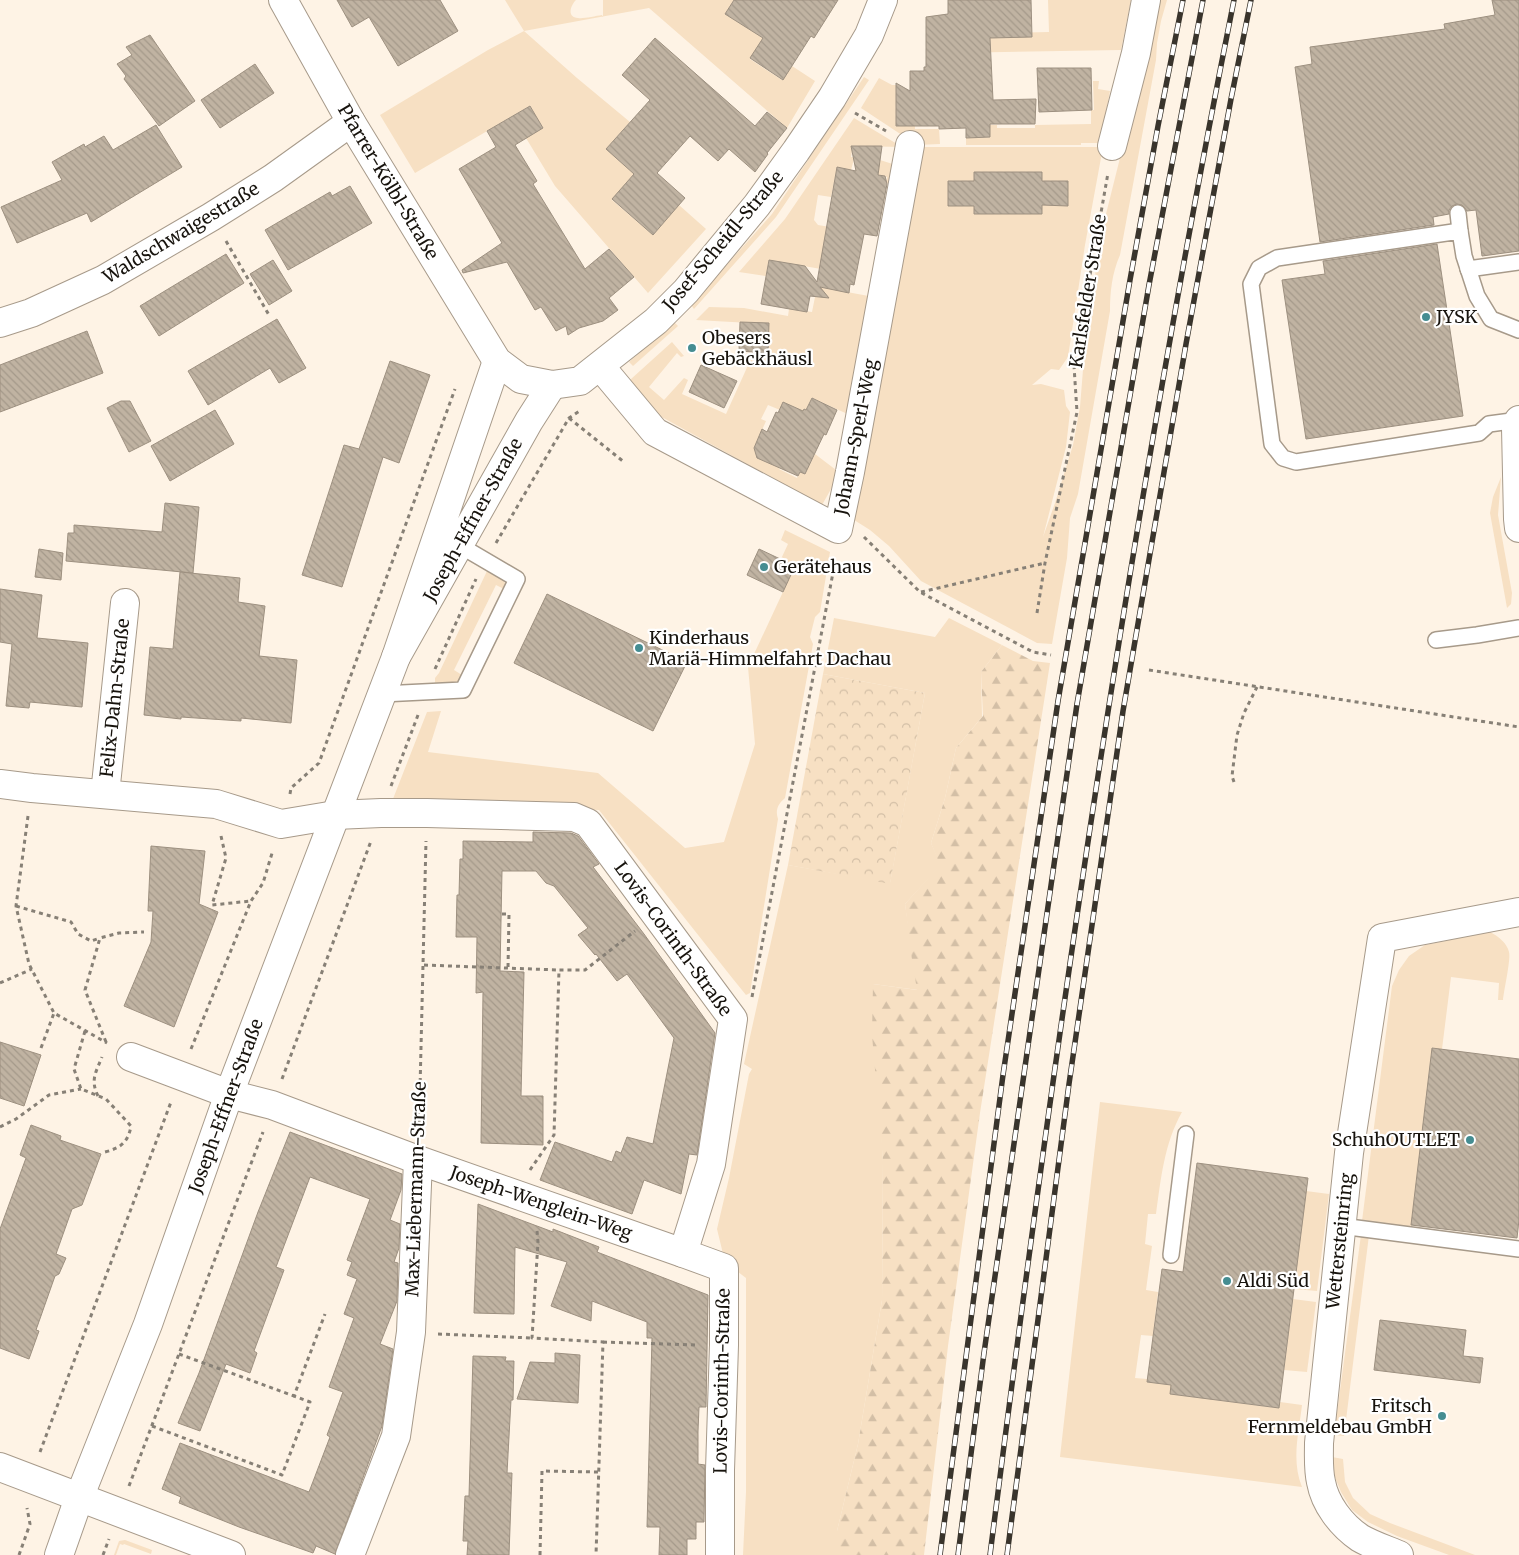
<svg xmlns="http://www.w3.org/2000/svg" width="1519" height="1555" font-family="Merriweather,serif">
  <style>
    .green { fill: #f7e0c3 }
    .forest { fill: url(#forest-firs) }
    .park { fill: url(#park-crowns) }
    .building { fill: url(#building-back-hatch); stroke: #9d9080 }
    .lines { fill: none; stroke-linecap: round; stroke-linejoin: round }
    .service-casing { stroke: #a79a8a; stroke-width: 18 }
    .minor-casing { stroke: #a79a8a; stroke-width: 30 }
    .path { stroke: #878076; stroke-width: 3; stroke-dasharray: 4 4; stroke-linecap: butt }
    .service { stroke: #fff; stroke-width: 15 }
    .minor { stroke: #fff; stroke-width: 28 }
    .rail-casing { stroke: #39342c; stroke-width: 5.5 }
    .rail { stroke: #fff; stroke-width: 4; stroke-dasharray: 11; stroke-linecap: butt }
    .poi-dot { fill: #458d92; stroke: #fff; stroke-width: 2 }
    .labels { text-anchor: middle; stroke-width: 4.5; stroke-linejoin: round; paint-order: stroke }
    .street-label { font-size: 18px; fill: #17130d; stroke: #fff }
    .poi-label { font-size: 18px; fill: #17130d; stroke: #fff; text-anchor: start }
  </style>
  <defs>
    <pattern id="forest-firs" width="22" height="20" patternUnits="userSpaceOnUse" patternTransform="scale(1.25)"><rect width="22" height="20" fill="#f7e0c3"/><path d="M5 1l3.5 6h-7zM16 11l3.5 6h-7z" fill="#d3bfa6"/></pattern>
    <pattern id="park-crowns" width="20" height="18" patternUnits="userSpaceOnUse" patternTransform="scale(1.25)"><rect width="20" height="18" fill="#f7e0c3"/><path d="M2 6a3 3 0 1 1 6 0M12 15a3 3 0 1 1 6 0" fill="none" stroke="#d3bfa6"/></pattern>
    <pattern id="building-back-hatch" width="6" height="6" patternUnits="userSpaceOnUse" patternTransform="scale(1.25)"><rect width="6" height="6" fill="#c0b3a2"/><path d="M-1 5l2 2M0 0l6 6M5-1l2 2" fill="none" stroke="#a4998a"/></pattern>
  </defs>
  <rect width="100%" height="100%" fill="#fef3e5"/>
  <g class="green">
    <path d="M 505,0 L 576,0 C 571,5 566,17 578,18 C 583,19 595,16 602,15 L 603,17 L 603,0 L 734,0 L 725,14 L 763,38 L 750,59 L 782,80 L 792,66 L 815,81 L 787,128 L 649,8 L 524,31 L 577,78 L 630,122 L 606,149 L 634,174 L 612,200 L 653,235 L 679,205 L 706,229 L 648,293 L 555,186 L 526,138 L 543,128 L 530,106 L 415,173 L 380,115 L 488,50 L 524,31 Z"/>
    <polygon points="1048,0 1131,0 1121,50 950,53 950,34 1049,32"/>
    <path d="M 1153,0 L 1167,0 L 1161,21 L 1157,43 L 1156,60 L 1120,255 C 1112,273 1110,292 1110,311 L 1078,494 L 1070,518 L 1067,558 L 1052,644 L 1037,643 L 921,581 L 889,546 L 870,530 L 851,518 L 916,147 L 1103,147 L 1085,245 L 1068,357 L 1059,370 L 1051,369 L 1032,385 L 1041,384 L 1064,390 L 1066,406 L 1070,412 L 1066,447 L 1043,537 L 1055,503 L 1073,445 L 1080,407 L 1087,320 L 1106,214 L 1123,146 Z"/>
    <polygon points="864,77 869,80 776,217 694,309 691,305 772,214"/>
    <polygon points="879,78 892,85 896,85 896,126 915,115 915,129 939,129 940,144 917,145 861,108"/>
    <polygon points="1093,81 1099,81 1098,89 1110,91 1100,143 1081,143 1081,145 966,145 966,138 990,137 990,125 997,125 997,128 1035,128 1035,125 1091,124 1091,110 1094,110"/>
    <polygon points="854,118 902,147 853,146 851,157 880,160 899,166 895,185 886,183 887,177 873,174 854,159 851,170 837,168 831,197 818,195 814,220 818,225 842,229 821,269 769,260 766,276 739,272 785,219"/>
    <polygon points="820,287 874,297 852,416 812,398 806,410 804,409 803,411 783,402 780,410 768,405 761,419 766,421 754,448 757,458 773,465 782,463 779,469 797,478 800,472 805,474 815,454 840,473 822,505 649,410 630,389 631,379 672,342 684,356 681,357 677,353 649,387 664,400 684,378 688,380 682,394 726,414 754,352 768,353 769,324 696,320 709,307 744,308 788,316 789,309 812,312 815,297 819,297"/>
    <polygon points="674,322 678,326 633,366 629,362"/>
    <polygon points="1501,477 1498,515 1512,593 1511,604 1507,608 1490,513 1493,497"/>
    <path d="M 785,530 L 830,552 L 820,612 L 815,617 L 810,637 L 813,644 L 785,798 C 778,804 775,810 778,819 L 750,993 L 746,995 L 733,979 L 599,810 L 391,804 L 427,712 L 441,711 L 428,752 L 598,773 L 685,848 L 724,842 L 755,744 L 748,667 L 795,566 L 781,559 L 788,544 L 781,540 Z"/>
    <polygon points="487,571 503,580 506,585 504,589 496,585 454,670 462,675 458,684 433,687 435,682 435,678 439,673"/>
    <polygon points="834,618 935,637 949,618 1002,645 981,672 982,717 956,748 945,798 931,843 941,865 905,904 918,990 873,984 883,1161 882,1300 858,1444 837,1531 837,1555 743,1555 746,1492 746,1278 725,1262 717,1229 729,1178 749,1074 752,1069 744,1064 788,865 890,883 925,693 823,674"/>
    <path d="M 1490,932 C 1498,936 1507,943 1509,952 C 1511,959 1504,990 1503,1000 L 1498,1000 L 1499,983 L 1451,977 L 1442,1049 L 1432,1049 L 1411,1229 L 1362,1221 L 1392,986 L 1399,970 L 1409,956 L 1425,945 Z"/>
    <path d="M 1100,1102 L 1182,1112 C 1164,1144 1161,1179 1156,1214 L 1148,1214 L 1145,1244 L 1152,1246 L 1146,1290 L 1158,1292 L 1153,1336 L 1141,1335 L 1135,1378 L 1147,1379 L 1147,1382 L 1171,1385 L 1171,1394 L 1278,1408 L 1280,1402 L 1302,1405 C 1299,1432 1291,1460 1302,1487 L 1060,1457 Z"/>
    <polygon points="1306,1191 1329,1194 1317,1291 1294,1289"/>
    <polygon points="1361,1235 1369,1235 1344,1436 1334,1435"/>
    <polygon points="1293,1299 1316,1302 1307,1372 1284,1370"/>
    <polygon points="1332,1457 1343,1459 1345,1482 1353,1498 1370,1514 1390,1523 1475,1555 1449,1555 1397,1536 1368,1522 1352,1510 1341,1492 1334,1475"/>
    <polygon points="125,1540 152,1550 151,1554 124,1544 123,1545 120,1544 116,1555 114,1555 119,1541"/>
  </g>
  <polygon class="forest" points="1002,645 1033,661 1050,663 980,1113 948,1346 924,1555 837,1555 837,1531 858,1444 882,1300 883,1161 872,1035 873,984 917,990 911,953 905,904 940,865 931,843 945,798 956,748 983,716 981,672"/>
  <polygon class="park" points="823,674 925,693 890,884 788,865"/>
  <g class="building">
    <polygon points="337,0 440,0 458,31 398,66 369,17 352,27"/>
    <polygon points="734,0 838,0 814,38 811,36 783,80 750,58 763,38 725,14"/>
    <polygon points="948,0 1031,0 1032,37 990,38 993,100 1036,99 1035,124 990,124 990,137 966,138 966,128 939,129 939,126 896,126 896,83 910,91 910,71 924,71 924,67 926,67 926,17 948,14"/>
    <polygon points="1492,0 1519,0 1519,251 1482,256 1476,210 1467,211 1462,205 1457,204 1452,206 1449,210 1449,214 1433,217 1434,225 1320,242 1295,67 1312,64 1310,47 1445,29 1444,24 1495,15"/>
    <polygon points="150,35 195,101 159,126 124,79 126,76 117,64 132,55 126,47"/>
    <polygon points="655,38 755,126 767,112 787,128 767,153 768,154 755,172 729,149 718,161 690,136 657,173 685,198 653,235 612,199 634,174 606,149 650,100 622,75"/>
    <polygon points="255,64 274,93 220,128 201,100"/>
    <polygon points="1037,68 1091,68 1092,110 1039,112"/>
    <polygon points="530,106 543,128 515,145 537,181 533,184 585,269 609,249 634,277 609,298 618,310 603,321 579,328 568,335 566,326 556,331 541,307 535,310 507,262 463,273 462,270 502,243 459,169 496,147 487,131"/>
    <polygon points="156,125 182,167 91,222 87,213 17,243 1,207 62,180 52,162 84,144 85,147 104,136 113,150"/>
    <polygon points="851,146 882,146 878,175 885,176 887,184 877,236 864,234 854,285 850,284 849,293 820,287 829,298 810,296 807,312 761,304 769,260 805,266 817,282 837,167 856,171"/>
    <polygon points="974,172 1042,172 1042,181 1068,181 1068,206 1042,205 1042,214 974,214 974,206 948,206 948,181 974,181"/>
    <polygon points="350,186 372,223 288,270 265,230 330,192 332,196"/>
    <polygon points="1437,244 1463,416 1306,439 1282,280 1325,274 1323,261"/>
    <polygon points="226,254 244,283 159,336 140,306"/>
    <polygon points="273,260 292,291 269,305 250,274"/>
    <polygon points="277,319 306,368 279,383 270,368 208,405 188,371"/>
    <polygon points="740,322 769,323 768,353 739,351"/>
    <polygon points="87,331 103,373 0,412 0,365"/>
    <polygon points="390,361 430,375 399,463 383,457 342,587 302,575 344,445 359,449"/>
    <polygon points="701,365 737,381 724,408 689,392"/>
    <polygon points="812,398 837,410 826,435 824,434 805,474 800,472 798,476 757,458 754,448 762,429 767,432 776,412 778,413 783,402 803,411 804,409 806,410"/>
    <polygon points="121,401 130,401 151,441 129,452 107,408"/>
    <polygon points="215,410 234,444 170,481 151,446"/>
    <polygon points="165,503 199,507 193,573 66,561 68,533 74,533 74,525 162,532"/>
    <polygon points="39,549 63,553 61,580 35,577"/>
    <polygon points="759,549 795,566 783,592 747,575"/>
    <polygon points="180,572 240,578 238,602 265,606 259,656 297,660 291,723 241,718 241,721 181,717 181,719 144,715 150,647 173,649"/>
    <polygon points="0,589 42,595 37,638 88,643 82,707 30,702 29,708 6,706 12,644 0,642"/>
    <polygon points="547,594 687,662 653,731 514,663"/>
    <polygon points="533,832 571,833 578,836 599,864 593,867 644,934 715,1033 697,1155 689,1154 681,1194 644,1180 632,1214 540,1180 555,1142 612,1162 616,1151 621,1153 627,1137 653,1144 674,1038 627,974 617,981 596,954 595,955 578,935 588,928 554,886 546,883 536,871 502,871 500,971 524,972 521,1096 543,1096 543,1145 481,1143 483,992 476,993 477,937 456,937 457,895 459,895 460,859 463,859 463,841 533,842"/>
    <polygon points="151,846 205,851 199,904 218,912 174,1027 124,1006 151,942 153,911 148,911"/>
    <polygon points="0,1042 41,1055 24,1106 0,1098"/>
    <polygon points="1432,1048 1519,1059 1519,1220 1517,1238 1411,1225"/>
    <polygon points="31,1125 61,1136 60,1140 101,1154 82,1205 72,1209 56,1254 66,1258 59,1274 55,1276 36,1330 39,1331 29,1359 0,1348 0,1229 26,1158 20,1155"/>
    <polygon points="290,1132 402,1174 401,1190 390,1220 400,1224 399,1248 394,1262 398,1263 397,1301 380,1344 393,1349 382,1426 335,1554 316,1546 313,1553 239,1527 179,1503 181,1497 162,1489 180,1443 309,1492 330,1437 327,1435 343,1392 329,1387 354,1318 344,1314 357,1279 347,1275 352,1262 347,1260 370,1199 310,1177 276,1267 284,1270 254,1351 257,1353 250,1373 226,1364 200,1431 178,1423 199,1373 258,1212"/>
    <polygon points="1197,1163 1308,1178 1279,1408 1170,1394 1171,1385 1147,1382 1162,1269 1183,1272"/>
    <polygon points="478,1204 553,1232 553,1229 599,1247 597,1252 708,1295 706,1407 699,1407 698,1431 698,1464 705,1465 704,1522 696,1522 696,1539 687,1539 687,1555 659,1555 660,1527 647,1527 652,1338 647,1338 647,1322 592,1301 591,1321 551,1306 567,1262 515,1247 514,1314 474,1313"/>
    <polygon points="1380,1320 1466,1330 1463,1356 1483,1358 1480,1383 1374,1370"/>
    <polygon points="555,1353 580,1355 578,1403 517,1399 530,1362 555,1363"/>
    <polygon points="473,1356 506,1357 505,1361 514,1361 513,1400 511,1400 507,1473 512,1473 509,1555 467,1555 468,1541 463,1541 465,1496 469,1496"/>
  </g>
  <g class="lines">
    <defs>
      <g id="service">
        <polyline points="1458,213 1460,231"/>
        <polyline points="1468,269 1519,262"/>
        <polyline points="1519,330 1491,319 1477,296 1464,256 1460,231 1277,258 1259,268 1251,284 1272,444 1283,458 1296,462 1479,433 1489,424 1519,420"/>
        <polyline points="1436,640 1477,635 1519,628"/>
        <polyline points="382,694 463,690 517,579 459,545"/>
        <polyline points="1341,1226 1519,1249"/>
        <polyline points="1171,1255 1186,1134"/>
      </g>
      <g id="minor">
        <polyline points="283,0 351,122 497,361 521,379 552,385 580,381 656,321 686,291 757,205 796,151 832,98 869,35 883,0"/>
        <polyline points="1112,146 1136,53 1146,0"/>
        <polyline points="0,323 31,313 103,280 211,217 273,178 351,122"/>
        <polyline points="497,361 396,657 529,421 552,385"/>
        <polyline points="600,366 655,432 838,529 850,472 910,145"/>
        <polyline points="1519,420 1516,428 1518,519 1519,528"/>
        <polyline points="0,784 32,788 216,804 281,824 335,815 381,813 427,813 574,817 588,823 733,1019 711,1164 683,1253 724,1268 724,1345 720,1470 720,1555"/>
        <polyline points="105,794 125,603"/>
        <polyline points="131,1057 229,1094 272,1105 418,1160 683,1253"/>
        <polyline points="0,1467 231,1555"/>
        <polyline points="59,1555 79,1498 148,1324 229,1094 396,657"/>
        <polyline points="350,1555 396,1436 411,1332 418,1160"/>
        <path d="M 1399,1555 C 1387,1550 1372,1545 1360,1538 C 1341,1525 1325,1504 1321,1482 C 1318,1469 1319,1456 1319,1443 L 1349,1153 L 1382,938 L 1519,912"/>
      </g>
    </defs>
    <use href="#service" class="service-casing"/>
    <use href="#minor" class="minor-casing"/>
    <g class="path">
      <polyline points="855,113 886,131"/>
      <polyline points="226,241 269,315"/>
      <polyline points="569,418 624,462"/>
      <polyline points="864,537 920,592 1033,652 1051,655"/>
      <polyline points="496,543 569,418 581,410"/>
      <polyline points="921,592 1045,563"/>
      <polyline points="1037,613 1045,563 1077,412 1074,366 1108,173"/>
      <polyline points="435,669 476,579"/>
      <polyline points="1149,670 1519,727"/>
      <polyline points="1234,782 1232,776 1237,735 1244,713 1257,687"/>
      <polyline points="391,786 418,715"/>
      <polyline points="290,794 291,788 319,763 455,389"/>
      <polyline points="28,816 16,906 29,964 54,1013 107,1043"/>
      <polyline points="221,836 226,858 212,905 251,901"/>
      <polyline points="16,906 71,922 78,934 91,941 100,938"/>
      <polyline points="502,914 509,914 508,968"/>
      <polyline points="424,965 559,970"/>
      <polyline points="0,983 32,969"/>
      <polyline points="752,997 836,557"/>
      <path d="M 85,1031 L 74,1069 L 81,1089 L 106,1099 L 131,1126 C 128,1143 120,1148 105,1152"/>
      <polyline points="106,1042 85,990 100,938 119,933 144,932"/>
      <polyline points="41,1048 54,1013"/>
      <polyline points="191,1049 251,901 263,883 273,850"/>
      <polyline points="282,1079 371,841"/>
      <path d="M 98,1096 C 90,1080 96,1072 102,1057"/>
      <polyline points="0,1127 16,1119 49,1095 81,1089"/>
      <polyline points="419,1130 426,841"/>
      <polyline points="530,1170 554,1135 559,970 585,970 635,931"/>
      <polyline points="537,1231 538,1242 532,1338 603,1342 596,1555"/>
      <polyline points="438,1334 532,1338"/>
      <polyline points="603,1342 697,1345"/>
      <polyline points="179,1354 294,1396"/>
      <polyline points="152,1426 282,1475 310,1402 294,1396 325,1314"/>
      <polyline points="40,1452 171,1102"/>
      <polyline points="129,1486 263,1132"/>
      <polyline points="19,1555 30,1524 27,1508"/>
      <polyline points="103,1555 109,1539"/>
      <polyline points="540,1555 542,1471 598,1472"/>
    </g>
    <use href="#service" class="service"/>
    <use href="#minor" class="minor"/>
    <defs>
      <g id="rail">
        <polyline points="940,1555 1003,1075 1058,701 1130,280 1158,126 1183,0"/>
        <polyline points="958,1555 984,1353 1077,704 1149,285 1203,0"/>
        <path d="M 990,1555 C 1056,1034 1131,515 1234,0"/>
        <polyline points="1007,1555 1069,1084 1123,711 1186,344 1231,99 1251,0"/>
      </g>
    </defs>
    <use href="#rail" class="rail-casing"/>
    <use href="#rail" class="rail"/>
  </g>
  <g class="poi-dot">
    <circle cx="1426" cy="317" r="5"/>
    <circle cx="692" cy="348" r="5"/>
    <circle cx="764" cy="567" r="5"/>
    <circle cx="639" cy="648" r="5"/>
    <circle cx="1470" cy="1140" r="5"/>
    <circle cx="1227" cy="1281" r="5"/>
    <circle cx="1442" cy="1416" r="5"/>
  </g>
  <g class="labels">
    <g class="street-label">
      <text transform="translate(388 182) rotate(59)" y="6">Pfarrer-Kölbl-Straße</text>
      <text transform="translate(181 233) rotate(-31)" y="6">Waldschwaigestraße</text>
      <text transform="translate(723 241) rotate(-50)" y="6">Josef-Scheidl-Straße</text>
      <text transform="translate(1088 291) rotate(-81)" y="6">Karlsfelder Straße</text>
      <text transform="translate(856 437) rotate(-79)" y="6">Johann-Sperl-Weg</text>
      <text transform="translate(473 520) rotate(-61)" y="6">Joseph-Effner-Straße</text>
      <text transform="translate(115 698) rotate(-84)" y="6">Felix-Dahn-Straße</text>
      <text transform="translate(673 939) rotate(54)" y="6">Lovis-Corinth-Straße</text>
      <text transform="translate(226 1106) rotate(-70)" y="6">Joseph-Effner-Straße</text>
      <text transform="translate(416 1189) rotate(-88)" y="6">Max-Liebermann-Straße</text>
      <text transform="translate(541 1203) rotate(19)" y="6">Joseph-Wenglein-Weg</text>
      <text transform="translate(1340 1241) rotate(-84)" y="6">Wettersteinring</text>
      <text transform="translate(722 1381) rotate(-89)" y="6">Lovis-Corinth-Straße</text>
    </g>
    <g class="poi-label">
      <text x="1436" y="323">JYSK</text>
      <text x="702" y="344">Obesers<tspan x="702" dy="21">Gebäckhäusl</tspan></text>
      <text x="774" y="573">Gerätehaus</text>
      <text x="649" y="644">Kinderhaus<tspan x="649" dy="21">Mariä-Himmelfahrt Dachau</tspan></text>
      <text x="1460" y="1146" text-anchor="end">SchuhOUTLET</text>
      <text x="1237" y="1287">Aldi Süd</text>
      <text x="1432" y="1412" text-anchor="end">Fritsch<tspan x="1432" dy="21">Fernmeldebau GmbH</tspan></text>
    </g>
  </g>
</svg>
